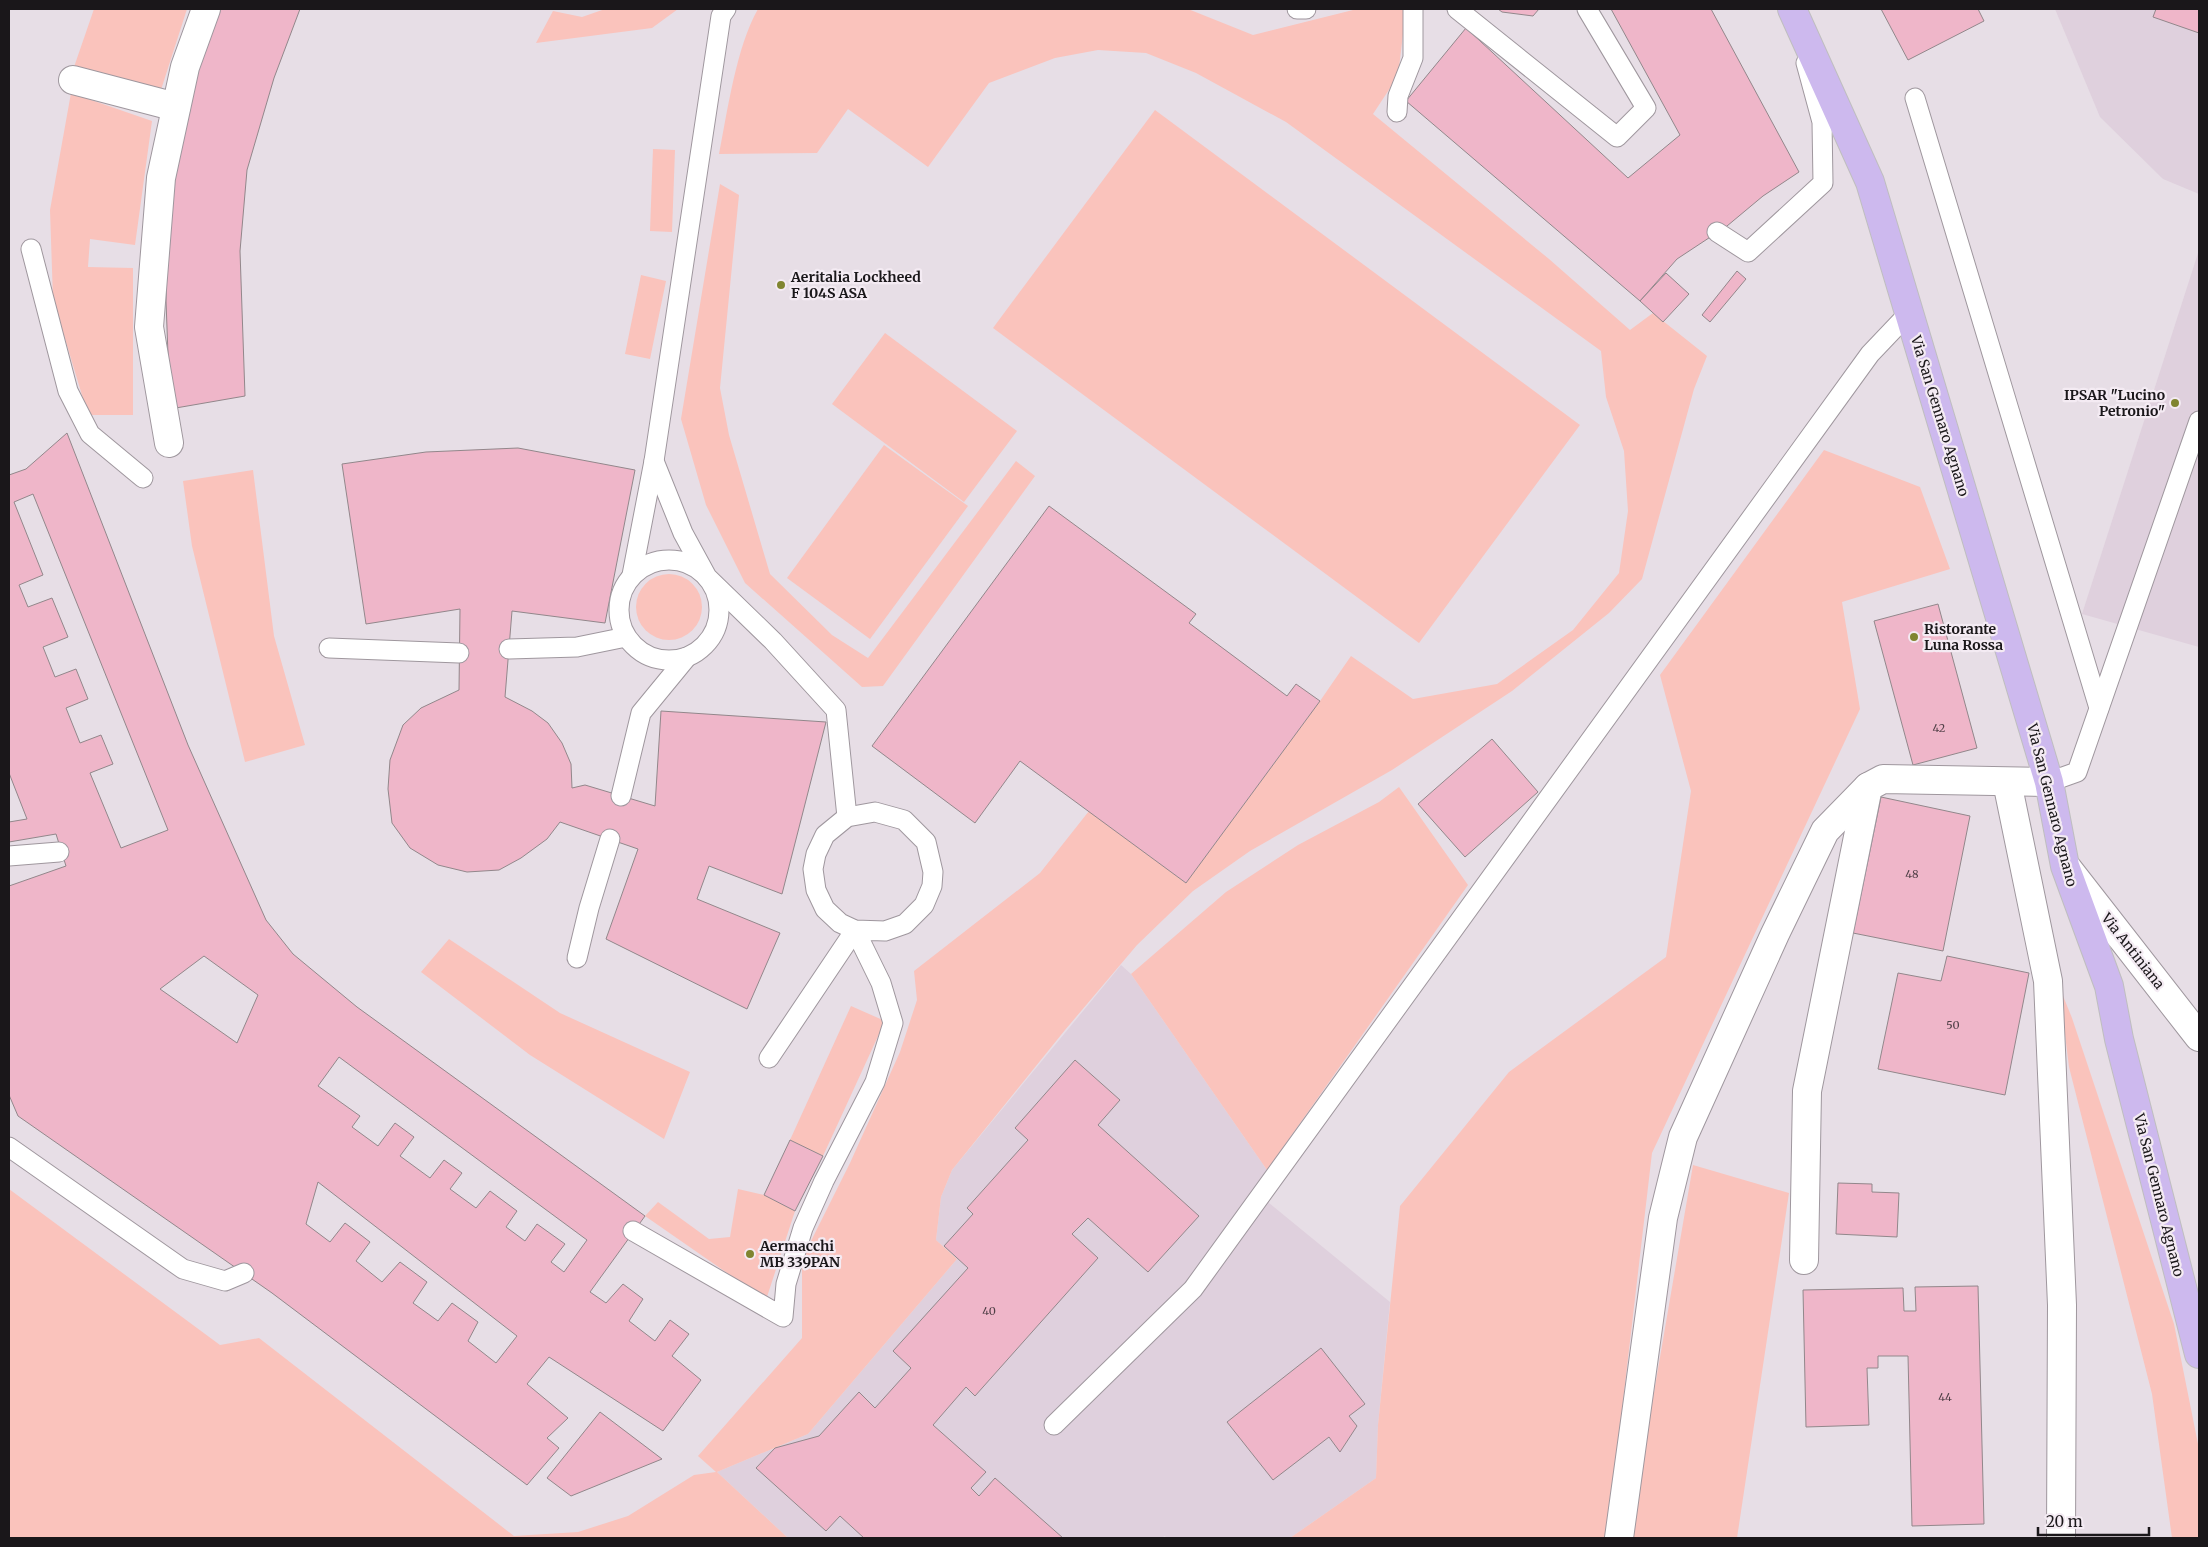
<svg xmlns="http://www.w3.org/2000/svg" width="2208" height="1547" font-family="Merriweather,serif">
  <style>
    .built { fill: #dfd0dd }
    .green { fill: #fac3bc }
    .building { fill: #efb6c9; stroke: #92878b; fill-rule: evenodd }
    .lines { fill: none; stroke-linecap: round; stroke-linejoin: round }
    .service-casing { stroke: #9f979e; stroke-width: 21 }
    .pedestrian-casing { stroke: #9f979e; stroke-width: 30 }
    .minor-casing { stroke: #9f979e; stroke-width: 30 }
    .tertiary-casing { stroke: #9f979e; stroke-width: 30 }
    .primary-casing { stroke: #bfbebf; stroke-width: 30 }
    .service { stroke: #fff; stroke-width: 19 }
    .pedestrian { stroke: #fff; stroke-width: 28 }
    .minor { stroke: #fff; stroke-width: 28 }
    .tertiary { stroke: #fff; stroke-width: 28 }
    .primary { stroke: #cdb9ee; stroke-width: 28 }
    .poi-dot { fill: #808530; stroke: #f4ebf3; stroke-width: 2 }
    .labels { text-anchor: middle; stroke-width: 4.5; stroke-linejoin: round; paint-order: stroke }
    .number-label { font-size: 11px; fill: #4f3f46 }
    .poi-label { font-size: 14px; font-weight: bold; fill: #1a171a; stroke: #f4ebf3; text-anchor: start }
    .street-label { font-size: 14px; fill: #1a171a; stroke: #f4ebf3 }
  </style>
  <rect width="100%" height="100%" fill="#e7dee6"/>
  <g class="built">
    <polygon points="2055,9 2199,9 2199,194 2163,179 2100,117"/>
    <polygon points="2199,250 2199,647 2082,614"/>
    <polygon points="1121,965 1131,974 1267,1170 1269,1203 1390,1302 1378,1425 1376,1478 1290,1538 1168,1538 1164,1536 1163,1538 788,1538 717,1472 808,1434 957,1259 936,1240 941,1197 952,1170"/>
  </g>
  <g class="green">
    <polygon points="94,9 187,9 159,96 74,67"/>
    <polygon points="605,9 678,9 652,28 536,43 553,11 582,17"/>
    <path d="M 758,9 L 1188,9 L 1253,35 L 1357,9 L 1406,9 L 1398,76 L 1373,114 L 1549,259 L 1630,330 L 1653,313 L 1707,356 L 1694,389 L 1642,579 L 1609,613 L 1512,691 L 1392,770 L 1250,851 L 1193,891 L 1137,945 L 1065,1030 L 952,1170 L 941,1197 L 936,1240 L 957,1259 L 808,1434 L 717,1472 L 788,1538 L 9,1538 L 9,1189 L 220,1345 L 259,1338 L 514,1536 L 578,1532 L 628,1516 L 694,1475 L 716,1472 L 698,1456 L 802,1338 L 802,1259 L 850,1163 L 900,1052 L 917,1000 L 914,971 L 1040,873 L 1089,811 L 1186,883 L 1320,701 L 1351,656 L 1413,699 L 1497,684 L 1573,630 L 1619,573 L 1628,511 L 1624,451 L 1606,397 L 1601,351 L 1286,122 L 1196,73 L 1146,53 L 1098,50 L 1055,58 L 989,83 L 928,167 L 848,109 L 817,153 L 719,154 C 728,109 736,48 758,9 Z"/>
    <polygon points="71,93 152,121 135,245 90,239 88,267 133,268 133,415 88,415 53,299 50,210"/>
    <polygon points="1155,110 1580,425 1419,643 993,328"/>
    <polygon points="653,149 675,150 672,232 650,231"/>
    <polygon points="720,184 739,195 720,388 729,435 770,574 832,635 868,658 1016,461 1035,476 883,686 862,687 745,583 706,505 681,419"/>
    <polygon points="641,275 666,281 650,359 625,354"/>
    <polygon points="885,333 1017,431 964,502 832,404"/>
    <polygon points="884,445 968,506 870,639 787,578"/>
    <polygon points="1824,450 1920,487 1950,569 1842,602 1860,709 1652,1153 1607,1538 1290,1538 1376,1478 1378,1425 1400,1206 1509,1072 1666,957 1691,791 1660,675"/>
    <polygon points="253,470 274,636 305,745 245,762 192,546 183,481"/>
    <circle cx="669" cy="607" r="33"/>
    <polygon points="1399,787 1468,885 1267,1170 1131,974 1226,892 1298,845 1379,802"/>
    <polygon points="449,939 560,1013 690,1072 664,1139 530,1055 421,972"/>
    <polygon points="2059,986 2072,1018 2174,1324 2199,1449 2199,1538 2172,1538 2152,1394 2069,1067"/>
    <polygon points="851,1006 885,1021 823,1156 790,1140"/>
    <polygon points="1693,1165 1789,1193 1737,1538 1629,1538"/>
    <polygon points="738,1189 764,1195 795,1211 766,1300 645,1216 658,1202 709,1239 730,1237"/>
  </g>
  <g class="building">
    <polygon points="216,9 300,9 274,78 247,170 240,251 245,396 170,409 166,301 168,228 173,159 188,102"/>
    <polygon points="1498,9 1539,9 1533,16 1502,12"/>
    <polygon points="1611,9 1711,9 1799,172 1763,196 1727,226 1677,259 1640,301 1406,101 1466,28 1628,178 1680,135"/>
    <polygon points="1881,9 1978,9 1984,21 1908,60"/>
    <polygon points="2156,9 2199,9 2199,33 2153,17"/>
    <polygon points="1737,271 1746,279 1710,322 1702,315"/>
    <polygon points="1666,273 1689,294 1663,322 1640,301"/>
    <path d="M 67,433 L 188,745 L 266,920 L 293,954 L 357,1007 L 645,1216 L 590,1292 L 606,1303 L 623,1284 L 643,1299 L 629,1321 L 655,1341 L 670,1320 L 689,1334 L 672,1356 L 701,1380 L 663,1431 L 549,1357 L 527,1384 L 568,1418 L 547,1438 L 559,1448 L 527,1485 L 272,1293 L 18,1116 L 9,1095 L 9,886 L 66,866 L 56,834 L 9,842 L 9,822 L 27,819 L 9,773 L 9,475 L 26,469 ZM 33,494 L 168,830 L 121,848 L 90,773 L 113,764 L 101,735 L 80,743 L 66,708 L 88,699 L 76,669 L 55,677 L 43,647 L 68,637 L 52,598 L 28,607 L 19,585 L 43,575 L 14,502 ZM 204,956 L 258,995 L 237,1043 L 160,989 ZM 339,1057 L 587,1240 L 564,1272 L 551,1262 L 565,1244 L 537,1224 L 525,1241 L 506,1227 L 517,1211 L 490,1191 L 476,1208 L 450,1189 L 462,1173 L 444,1160 L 430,1178 L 400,1156 L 414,1137 L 395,1123 L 378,1146 L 352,1127 L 360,1116 L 318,1086 ZM 318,1182 L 517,1336 L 496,1363 L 468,1341 L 478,1322 L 452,1303 L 438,1321 L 413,1303 L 427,1282 L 400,1262 L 382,1282 L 356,1261 L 370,1242 L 345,1223 L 330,1242 L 306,1224 Z"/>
    <polygon points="518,448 635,470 605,623 512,611 505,697 532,711 548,723 562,743 571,764 572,788 585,785 655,806 661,711 826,722 782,894 709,866 697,899 780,933 747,1009 606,939 638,849 560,822 547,839 521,858 499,870 467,872 438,865 410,848 392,823 388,789 390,760 403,725 421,708 459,690 460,609 366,624 342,464 426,452"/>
    <polygon points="1049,506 1196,614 1189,623 1287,696 1296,684 1320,701 1186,883 1020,761 975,823 872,746"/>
    <polygon points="1938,604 1977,748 1913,765 1874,621"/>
    <polygon points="1492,739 1538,792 1465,857 1418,804"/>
    <polygon points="1881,797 1970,816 1943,951 1853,933"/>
    <polygon points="1947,956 2029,973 2005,1095 1878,1069 1898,973 1941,981"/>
    <polygon points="1075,1060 1120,1100 1098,1125 1199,1216 1148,1272 1088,1218 1072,1234 1098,1258 975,1396 966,1387 933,1425 986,1472 971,1488 979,1496 995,1478 1063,1538 864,1538 840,1516 826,1531 756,1468 775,1448 819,1436 859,1392 875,1408 911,1368 893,1351 968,1268 944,1246 973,1214 967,1208 1028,1140 1015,1128"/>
    <polygon points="790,1140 823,1156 795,1211 764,1195"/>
    <polygon points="1838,1183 1872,1184 1872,1192 1899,1193 1897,1237 1836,1234"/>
    <polygon points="1978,1286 1984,1524 1912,1526 1908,1356 1878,1356 1878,1368 1867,1368 1869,1425 1806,1427 1803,1290 1903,1288 1904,1311 1916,1311 1915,1287"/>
    <polygon points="1321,1348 1365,1404 1349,1416 1357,1426 1340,1452 1329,1437 1273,1480 1227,1422"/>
    <polygon points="600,1412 662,1459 571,1496 547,1478"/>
  </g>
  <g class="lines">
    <defs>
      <g id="service">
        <polyline points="1297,9 1306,9"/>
        <polyline points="1457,9 1617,137 1646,108 1587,9"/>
        <polyline points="1915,98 2099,708"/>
        <polyline points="1397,112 1398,96 1413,58 1413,9"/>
        <polyline points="1717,232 1748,252 1823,183 1822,122 1806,63"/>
        <polyline points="31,249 68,391 90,434 143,478"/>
        <polyline points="654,461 683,533 707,577 773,641 836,710 847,817"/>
        <circle cx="669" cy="610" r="50"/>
        <polyline points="632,575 654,461 721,16 726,9"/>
        <polyline points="329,648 459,653"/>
        <polyline points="509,649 577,647 626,637"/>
        <polyline points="2049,782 2077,772 2199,421"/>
        <polyline points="621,796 641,713 687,657"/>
        <polyline points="9,856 59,852"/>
        <polyline points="577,958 589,908 610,839"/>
        <polyline points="769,1058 855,930"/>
        <polyline points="9,1147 183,1269 225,1281 244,1273"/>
        <polyline points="633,1231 783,1317 786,1284 803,1228 824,1181 875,1082 893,1023 881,983 855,930 840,923 825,909 816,890 813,869 816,854 825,835 847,817 875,812 904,820 926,842 933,872 932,886 924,905 905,924 885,931 855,930"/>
        <polyline points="1054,1425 1193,1289 1870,354 1909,313"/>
      </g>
      <g id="pedestrian">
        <polyline points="73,80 176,107"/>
        <polyline points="169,443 149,327 161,178 185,67 206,9"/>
      </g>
      <g id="minor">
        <polyline points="2007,782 2048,981 2062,1305 2061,1538"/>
        <polyline points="1804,1260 1807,1091 1868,787 1883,779 2049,782"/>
        <polyline points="1619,1538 1663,1218 1683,1137 1775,934 1825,831 1868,787"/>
      </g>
      <polyline id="tertiary" points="2068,869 2199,1037"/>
      <polyline id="primary" points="1792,9 1870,182 2049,782 2065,866 2109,986 2119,1039 2199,1354"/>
    </defs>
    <use href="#service" class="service-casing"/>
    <use href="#pedestrian" class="pedestrian-casing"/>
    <use href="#minor" class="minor-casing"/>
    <use href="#tertiary" class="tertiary-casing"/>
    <use href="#primary" class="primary-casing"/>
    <use href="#service" class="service"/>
    <use href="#pedestrian" class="pedestrian"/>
    <use href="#minor" class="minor"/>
    <use href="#tertiary" class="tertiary"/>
    <use href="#primary" class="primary"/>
  </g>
  <g class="poi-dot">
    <circle cx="781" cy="285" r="5"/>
    <circle cx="2175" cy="403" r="5"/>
    <circle cx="1914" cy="637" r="5"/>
    <circle cx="750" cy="1254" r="5"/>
  </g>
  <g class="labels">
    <g class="number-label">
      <text x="1939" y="732">42</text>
      <text x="1912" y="878">48</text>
      <text x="1953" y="1029">50</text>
      <text x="989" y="1315">40</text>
      <text x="1945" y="1401">44</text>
    </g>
    <g class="poi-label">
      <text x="791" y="282">Aeritalia Lockheed<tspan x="791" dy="16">F 104S ASA</tspan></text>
      <text x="2165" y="400" text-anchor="end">IPSAR "Lucino<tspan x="2165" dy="16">Petronio"</tspan></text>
      <text x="1924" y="634">Ristorante<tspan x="1924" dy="16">Luna Rossa</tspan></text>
      <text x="760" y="1251">Aermacchi<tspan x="760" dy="16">MB 339PAN</tspan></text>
    </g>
    <g class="street-label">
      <text transform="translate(1940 416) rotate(73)" y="5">Via San Gennaro Agnano</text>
      <text transform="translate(2052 805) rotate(76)" y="5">Via San Gennaro Agnano</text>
      <text transform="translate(2133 951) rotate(52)" y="5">Via Antiniana</text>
      <text transform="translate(2159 1195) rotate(76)" y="5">Via San Gennaro Agnano</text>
    </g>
  </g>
  <rect width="2208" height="1547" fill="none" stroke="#1a171a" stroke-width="20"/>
  <path d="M2038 1527v8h111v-8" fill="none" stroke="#1a171a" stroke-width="2.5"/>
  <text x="2046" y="1527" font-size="15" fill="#1a171a" stroke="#f4ebf3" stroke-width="4" paint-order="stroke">20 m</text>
</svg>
